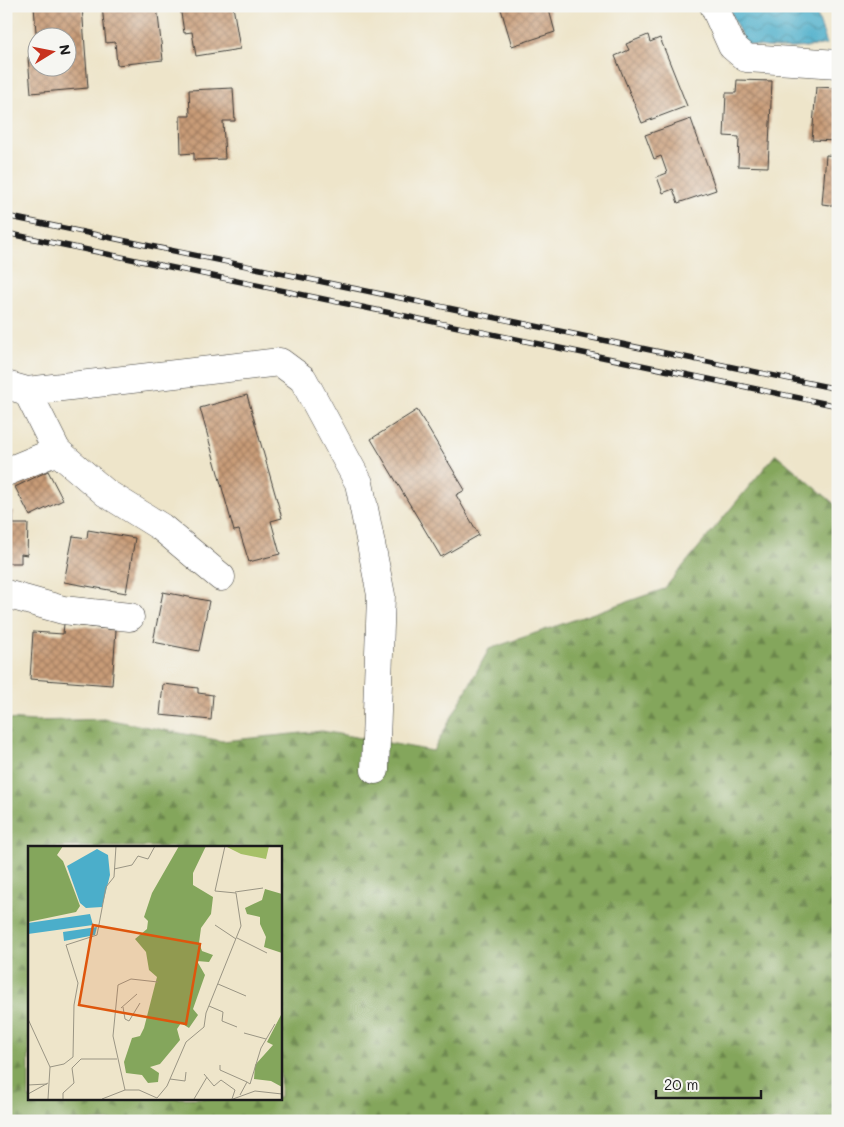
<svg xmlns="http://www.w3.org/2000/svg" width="844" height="1127" font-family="Mali,sans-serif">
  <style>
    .forest { fill: url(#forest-firs); stroke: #50613c; fill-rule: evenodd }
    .water { fill: url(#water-waves); stroke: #346573 }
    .building { fill: url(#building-cross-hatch) }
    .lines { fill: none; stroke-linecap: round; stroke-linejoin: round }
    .street-casing { stroke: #3c3a36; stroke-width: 29 }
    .street { stroke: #fff; stroke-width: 28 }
    .rail-casing { stroke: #1c1c1c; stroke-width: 5.5 }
    .rail { stroke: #f6f6f2; stroke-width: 4; stroke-dasharray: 11; stroke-linecap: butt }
    .inset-road { fill: none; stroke: #9a9584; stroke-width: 1 }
    .view { fill: #de560d; fill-opacity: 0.15; stroke: #de560d; stroke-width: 2.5 }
    .inset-edge { fill: none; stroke: #1c1c1c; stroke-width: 2.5 }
  </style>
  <defs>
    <pattern id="forest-firs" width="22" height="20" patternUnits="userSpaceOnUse" patternTransform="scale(1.25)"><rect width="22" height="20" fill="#84a65c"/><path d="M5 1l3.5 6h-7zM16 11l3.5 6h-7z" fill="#6b864b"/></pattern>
    <pattern id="water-waves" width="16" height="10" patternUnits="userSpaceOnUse" patternTransform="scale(1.25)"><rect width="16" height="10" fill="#4baeca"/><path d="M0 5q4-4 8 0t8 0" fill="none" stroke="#3e8da3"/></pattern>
    <pattern id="building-cross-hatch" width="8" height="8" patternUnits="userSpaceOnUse" patternTransform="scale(1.25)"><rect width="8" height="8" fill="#c89b77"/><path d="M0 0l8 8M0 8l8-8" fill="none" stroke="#a27e61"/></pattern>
  </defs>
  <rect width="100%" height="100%" fill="#f6f6f2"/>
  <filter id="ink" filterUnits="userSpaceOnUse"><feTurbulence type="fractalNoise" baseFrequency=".02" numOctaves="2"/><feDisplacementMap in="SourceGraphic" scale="10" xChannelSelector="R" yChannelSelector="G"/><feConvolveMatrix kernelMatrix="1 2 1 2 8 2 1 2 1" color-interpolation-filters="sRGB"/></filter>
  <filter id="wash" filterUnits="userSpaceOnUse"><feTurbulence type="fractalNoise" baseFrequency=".0096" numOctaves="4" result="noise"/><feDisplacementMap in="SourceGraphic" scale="20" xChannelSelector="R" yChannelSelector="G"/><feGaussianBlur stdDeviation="1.12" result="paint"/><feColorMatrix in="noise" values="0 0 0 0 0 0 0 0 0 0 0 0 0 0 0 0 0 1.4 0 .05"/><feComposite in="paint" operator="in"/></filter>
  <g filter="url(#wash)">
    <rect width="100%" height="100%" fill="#eee5ca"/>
    <path class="forest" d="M 776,454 L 838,507 L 838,1117 L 830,1121 L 6,1121 L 6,719 L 35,721 L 106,719 L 222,741 L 322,731 L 433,751 L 489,649 L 664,589 ZM 29,847 L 280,847 L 280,1098 L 29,1098 Z"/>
    <path class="water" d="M 728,6 L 814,6 L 827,44 C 798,50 774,49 745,44 Z"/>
    <g id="blocks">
      <g class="building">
        <polygon points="34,6 82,6 88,88 31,93 28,57 38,56 38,68 68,68 68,38 41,38 41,31 36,32"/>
        <polygon points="102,6 157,6 163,60 117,65 115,42 106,43"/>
        <polygon points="180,6 233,6 240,49 196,56 192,32 184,33"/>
        <polygon points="500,6 548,6 555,32 512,46"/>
        <polygon points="648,35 650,42 660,38 687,106 642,123 615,56 629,50 626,44"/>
        <polygon points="737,80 772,81 768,167 738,166 739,137 724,136 726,93 736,93"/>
        <polygon points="816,87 838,88 838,141 812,140"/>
        <polygon points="233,88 235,121 223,121 225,159 194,160 194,153 181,154 180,116 190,116 189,90"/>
        <polygon points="691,119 716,190 678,203 673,189 663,193 657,177 667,173 661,156 654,159 645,135"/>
        <polygon points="826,155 838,156 838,206 822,204"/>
        <polygon points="247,395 282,518 271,521 280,554 249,562 239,530 234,531 200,408"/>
        <polygon points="417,410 465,490 456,495 479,535 441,557 371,439"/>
        <polygon points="48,471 63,500 30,516 15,487"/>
        <polygon points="6,511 13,511 13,524 28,524 27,555 21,554 21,563 6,563"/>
        <polygon points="88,530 135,538 126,593 64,582 73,536 87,538"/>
        <polygon points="163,592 209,601 199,651 153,642"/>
        <polygon points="64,624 116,630 112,685 30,679 33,632 63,634"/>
        <polygon points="163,684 198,688 198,693 213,695 211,720 160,715"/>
      </g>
    </g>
  </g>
  <g filter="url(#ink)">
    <use href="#blocks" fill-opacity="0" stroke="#3c3a36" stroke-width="1"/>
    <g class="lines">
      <defs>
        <g id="street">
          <polyline points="714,6 732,46 746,58 838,64"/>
          <polyline points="6,385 27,391 280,362 303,379 359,483 381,595 375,770"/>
          <polyline points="27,391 57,451 106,493 161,527 221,577"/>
          <polyline points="6,472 57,451"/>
          <polyline points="6,594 63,610 130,617"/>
        </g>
      </defs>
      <use href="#street" class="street-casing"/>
      <use href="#street" class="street"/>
      <defs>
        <g id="rail">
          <polyline points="6,216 838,389"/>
          <polyline points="6,233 838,406"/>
        </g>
      </defs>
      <use href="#rail" class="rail-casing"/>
      <use href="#rail" class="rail"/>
    </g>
  </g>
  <g transform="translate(28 846)">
    <rect width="254" height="254" fill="#eee5ca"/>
    <path d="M 241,0 L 238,13 L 213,8 L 199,1 Z" fill="#a6c067"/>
    <path d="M 0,0 L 35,0 L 29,9 L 35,15 L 52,60 L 48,66 L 0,76 ZM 151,0 L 178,0 L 165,27 L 165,39 L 185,51 L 183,68 L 173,82 L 171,97 L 174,105 L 185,109 L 181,116 L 169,115 L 177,129 L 165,163 L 170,169 L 161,182 L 153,177 L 149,183 L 152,194 L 132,218 L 122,221 L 131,227 L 130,236 L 120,237 L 114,229 L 98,227 L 96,216 L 104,192 L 112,190 L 116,182 L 129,131 L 121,124 L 118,106 L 107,93 L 119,83 L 120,75 L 116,71 L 124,47 ZM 237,43 L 254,48 L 254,107 L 236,101 L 238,91 L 232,78 L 232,71 L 219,68 L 217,62 L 234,54 ZM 254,167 L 254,241 L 243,235 L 226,233 L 227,219 L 245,199 L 239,196 Z" fill="#84a65c"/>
    <path d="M 69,3 L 80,9 L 82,29 L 74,61 L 58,62 L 52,57 L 39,20 ZM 62,68 L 65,79 L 0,88 L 0,77 ZM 69,81 L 67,89 L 36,95 L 35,86 Z" fill="#4baeca"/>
    <path class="inset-road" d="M 86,23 L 104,19 L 110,10 L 120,13 L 127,0M 207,46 L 235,42M 187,79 L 208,93M 209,92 L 239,107M 190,138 L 218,150M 181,160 L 195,166 L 194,175 L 209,181M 95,161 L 97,173 L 101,175 L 112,157M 93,162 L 109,148M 0,173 L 22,221 L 20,253M 216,187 L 238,193M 192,219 L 192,224 L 219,236 L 212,249M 22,221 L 36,218 L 45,211 L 46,159 L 50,137 L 38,99 L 69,89 L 78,41 L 86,31 L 88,0M 176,228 L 186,240 L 193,234 L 207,244 L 204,253M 142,233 L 157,235 L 158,226M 219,236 L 222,238 L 233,202 L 247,178M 0,239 L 19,238M 97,244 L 85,190 L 90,139 L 103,133 L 130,136M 0,248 L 20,237M 129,252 L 139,240 L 158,196 L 176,181 L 178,167 L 213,80 L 208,47 L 187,45 L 197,0M 35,253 L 35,247 L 46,237 L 44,222 L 53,213 L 89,213M 74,253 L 97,244 L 111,244 L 129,252M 166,253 L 179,231M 205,253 L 227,245 L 254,248"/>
    <path class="view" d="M 65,79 L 172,98 L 158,178 L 51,159 Z"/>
    <rect width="254" height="254" class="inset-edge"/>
  </g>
  <rect width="844" height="1127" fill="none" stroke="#f6f6f2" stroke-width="25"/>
  <g transform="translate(52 52) rotate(80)"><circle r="24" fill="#f6f6f2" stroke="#9f9f9c"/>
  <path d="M0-4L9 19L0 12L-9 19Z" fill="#c8321e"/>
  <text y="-8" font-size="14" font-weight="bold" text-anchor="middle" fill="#1c1c1c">N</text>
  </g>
  <path d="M656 1090v8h105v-8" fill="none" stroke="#1c1c1c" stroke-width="2.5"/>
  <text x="664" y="1090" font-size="15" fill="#1c1c1c" stroke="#f6f6f2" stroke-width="4" paint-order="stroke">20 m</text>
</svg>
